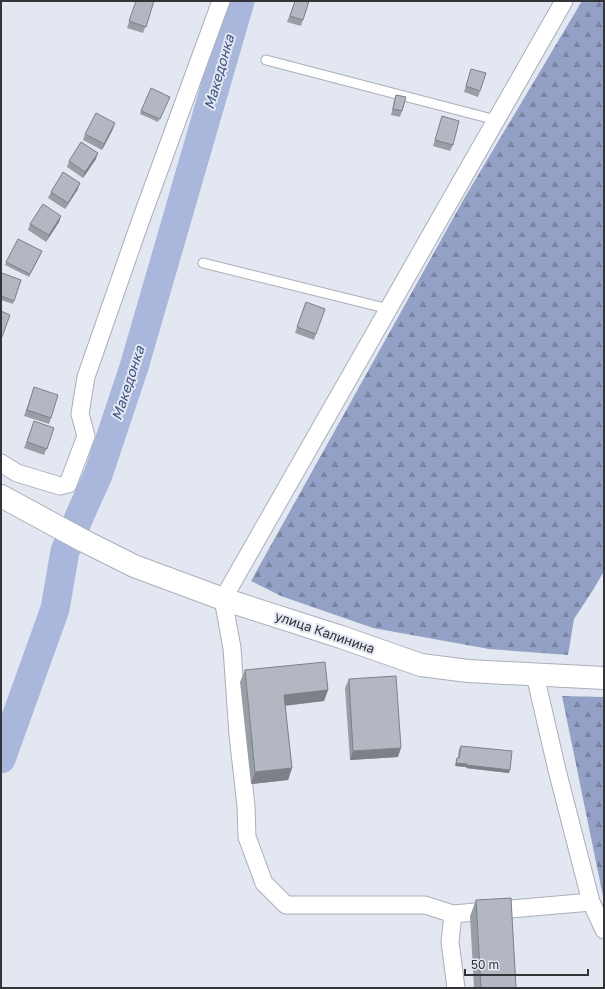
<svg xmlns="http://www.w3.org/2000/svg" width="605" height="989" font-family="'Golos Text',sans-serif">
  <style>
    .forest { fill: url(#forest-firs) }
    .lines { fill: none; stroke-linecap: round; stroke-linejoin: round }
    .river { stroke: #a8b7db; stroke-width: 29 }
    .lane-casing { stroke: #abafb9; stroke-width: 11 }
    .street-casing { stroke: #abafb9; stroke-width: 19 }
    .secondary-casing { stroke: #abafb9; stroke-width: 24 }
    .lane { stroke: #fff; stroke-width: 9 }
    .street { stroke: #fff; stroke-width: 17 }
    .secondary { stroke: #fff; stroke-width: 22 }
    .wall { fill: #999da6 }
    .shaded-wall { fill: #7d8087 }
    .building { fill: #b2b7c1; stroke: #7d8087 }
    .labels { text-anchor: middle; stroke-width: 4; stroke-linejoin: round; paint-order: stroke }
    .street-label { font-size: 13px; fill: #323438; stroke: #e2e7f1 }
    .water-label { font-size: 14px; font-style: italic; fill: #405384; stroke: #e2e7f1 }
  </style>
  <defs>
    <pattern id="forest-firs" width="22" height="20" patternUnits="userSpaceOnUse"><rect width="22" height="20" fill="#92a1c5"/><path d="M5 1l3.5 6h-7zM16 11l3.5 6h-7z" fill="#7884a1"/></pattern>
  </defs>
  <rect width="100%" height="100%" fill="#e2e7f1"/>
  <g class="forest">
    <polygon points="582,1 604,1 604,571 593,590 574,619 568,655 489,649 373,628 281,596 251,581 465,197"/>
    <polygon points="562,696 604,697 604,901"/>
  </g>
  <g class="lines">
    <polyline class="river" points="1,759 55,609 65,551 80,515 98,475 134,367 240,1"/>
    <defs>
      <g id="lane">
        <polyline points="266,60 496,120"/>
        <polyline points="203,263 389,309"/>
      </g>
      <g id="street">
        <polyline points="564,1 223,599 232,648 238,735 246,806 247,837 264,883 286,905 425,905 453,914 591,902"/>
        <polyline points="1,463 17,473 60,486 68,484 86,436 80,414 86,377 139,225 221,1"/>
        <polyline points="535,675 557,770 591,902 604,930"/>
        <polyline points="453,914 450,942 456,988"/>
      </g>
      <polyline id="secondary" points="1,496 84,541 134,566 223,599 341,637 421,665 468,671 604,678"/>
    </defs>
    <use href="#lane" class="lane-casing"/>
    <use href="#street" class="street-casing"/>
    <use href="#secondary" class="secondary-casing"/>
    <use href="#lane" class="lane"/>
    <use href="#street" class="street"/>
    <use href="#secondary" class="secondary"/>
  </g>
  <g class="wall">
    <polygon points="136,1 154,1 143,33 127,28"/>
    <polygon points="295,1 309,1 301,26 287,22"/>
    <polygon points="471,69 480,91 478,97 464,92"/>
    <polygon points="396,95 402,111 400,117 391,115 394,101"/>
    <polygon points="170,97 158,122 140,114 141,111"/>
    <polygon points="442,116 453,145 450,151 433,146"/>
    <polygon points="113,129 102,150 83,140 85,134"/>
    <polygon points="96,159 83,178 67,167 69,161"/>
    <polygon points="78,189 65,209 48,198 51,192"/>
    <polygon points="61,216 59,222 46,242 28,230 30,224"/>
    <polygon points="41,254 29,277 5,265 6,262"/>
    <polygon points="1,276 21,280 13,304 1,300"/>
    <polygon points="306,302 316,334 314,340 295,333"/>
    <polygon points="34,387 51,418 49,424 24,416"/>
    <polygon points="34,421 54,428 44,455 24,448"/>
    <polygon points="245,670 328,690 324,701 285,706 292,768 288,780 251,784 240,682"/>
    <polygon points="349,679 398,757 350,760 345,688"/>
    <polygon points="461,746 509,773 466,768 466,767 455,766 457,758 458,758 459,749"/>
    <polygon points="476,900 516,988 474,988 470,916"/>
  </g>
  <g class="shaded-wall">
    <polygon points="115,123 113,129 102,150 104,144"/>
    <polygon points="98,153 96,159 83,178 85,172"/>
    <polygon points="80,183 78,189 65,209 68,203"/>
    <polygon points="61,216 59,222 46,242 49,235"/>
    <polygon points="328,690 324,701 280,706 284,695"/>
    <polygon points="401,748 398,757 350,760 353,751"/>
    <polygon points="456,763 467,764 466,767 455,766"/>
    <polygon points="467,765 510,770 509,773 466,768"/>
    <polygon points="292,768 288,780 251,784 255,772"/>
  </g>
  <g class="building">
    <polygon points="136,1 154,1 146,27 129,21"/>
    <polygon points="295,1 309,1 303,20 290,16"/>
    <polygon points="471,69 486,73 480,91 466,86"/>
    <polygon points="151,88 170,97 160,119 141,111"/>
    <polygon points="396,95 406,97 402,111 393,109"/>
    <polygon points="96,113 115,123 104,144 85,134"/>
    <polygon points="442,116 459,121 453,145 435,140"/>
    <polygon points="81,142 98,153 85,172 69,161"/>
    <polygon points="63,172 80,183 68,203 51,192"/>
    <polygon points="43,204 61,216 49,235 30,224"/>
    <polygon points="18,239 42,251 30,274 6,262"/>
    <polygon points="2,273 21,280 14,301 1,296 1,276"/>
    <polygon points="306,302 325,309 316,334 297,327"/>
    <polygon points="1,311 10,315 2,337 1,337"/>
    <polygon points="34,387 58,395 51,418 27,410"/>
    <polygon points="34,421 54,428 47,449 27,442"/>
    <polygon points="325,662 328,690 284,695 292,768 255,772 245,670"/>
    <polygon points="396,676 401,748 353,751 349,679"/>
    <polygon points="461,746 512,751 510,770 467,765 467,764 456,763 457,758 459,758"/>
    <polygon points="511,898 516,988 481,988 476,900"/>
  </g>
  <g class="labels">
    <g class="street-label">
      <text transform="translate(325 632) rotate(19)" y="5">улица Калинина</text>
    </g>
    <g class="water-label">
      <text transform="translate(219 72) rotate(-74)" y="5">Македонка</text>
      <text transform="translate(128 383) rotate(-72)" y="5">Македонка</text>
    </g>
  </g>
  <rect width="605" height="989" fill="none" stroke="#323438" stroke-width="4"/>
  <path d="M465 969v6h123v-6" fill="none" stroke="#323438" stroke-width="2"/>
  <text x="471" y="969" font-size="12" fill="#323438" stroke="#e2e7f1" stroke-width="3" paint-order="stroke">50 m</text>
</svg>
